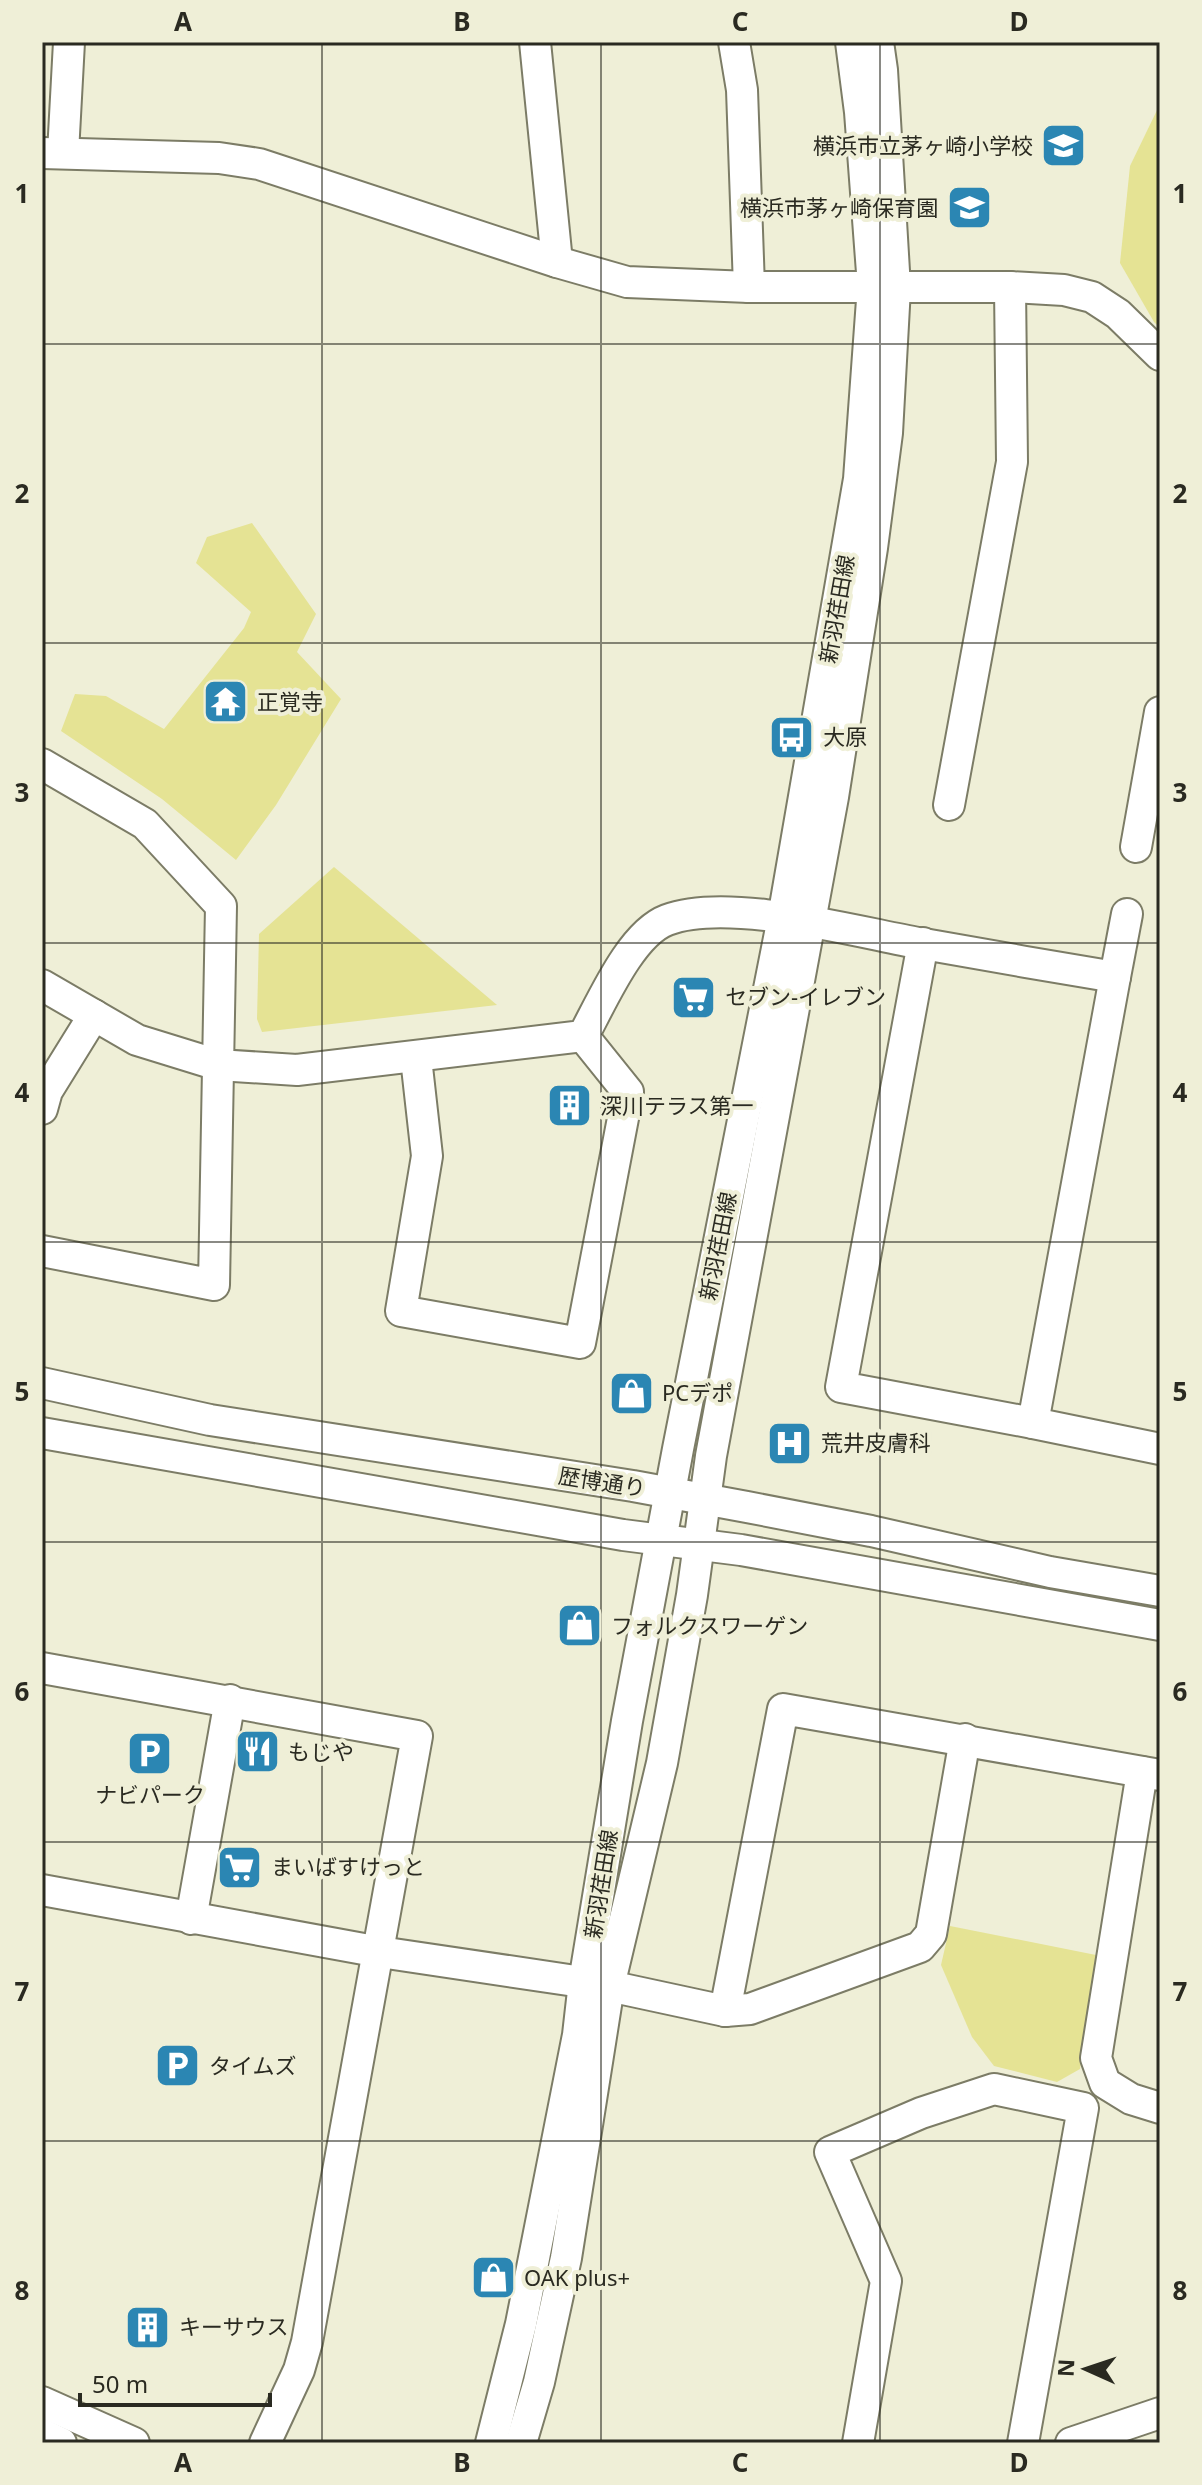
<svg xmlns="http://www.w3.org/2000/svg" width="1202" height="2485" font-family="'Noto Sans','Noto Sans JP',sans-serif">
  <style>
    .green { fill: #e5e394 }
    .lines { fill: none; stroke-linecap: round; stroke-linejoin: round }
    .minor-casing { stroke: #7c7c66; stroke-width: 34 }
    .minor { stroke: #fff; stroke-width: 30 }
    .grid { fill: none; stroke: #2a2a21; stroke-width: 2; stroke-opacity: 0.55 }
    .labels { text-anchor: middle; stroke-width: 8; stroke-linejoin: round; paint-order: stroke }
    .poi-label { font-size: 22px; fill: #2a2a21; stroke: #efefd7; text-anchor: start }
    .street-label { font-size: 22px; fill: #2a2a21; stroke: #efefd7 }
    .neatline { fill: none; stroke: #2a2a21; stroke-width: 3 }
    .grid-label { font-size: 26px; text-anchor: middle; font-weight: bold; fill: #2a2a21 }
  </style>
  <rect width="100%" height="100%" fill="#efefd7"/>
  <g class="green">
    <polygon points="1160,104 1160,328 1154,322 1120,263 1130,166"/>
    <polygon points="252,523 316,614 297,652 341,699 276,805 236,860 162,799 61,731 75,694 106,696 164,729 244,628 251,612 196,563 207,537"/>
    <polygon points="334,867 497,1005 262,1032 257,1019 259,934"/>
    <polygon points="950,1926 1096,1955 1080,2069 1057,2082 994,2066 972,2037 941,1965"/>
  </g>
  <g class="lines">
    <defs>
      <g id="minor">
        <polyline points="535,42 557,262"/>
        <polyline points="734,42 742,90 749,287"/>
        <polyline points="42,153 219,158 259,164 557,262 627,282 749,287 1010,287 1064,290 1092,297 1118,314 1160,355"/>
        <polyline points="63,153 69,42"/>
        <polyline points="42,764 145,824 221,906 214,1285 42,1251"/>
        <polyline points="949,805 1012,462 1010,287"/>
        <polyline points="1136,847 1160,712"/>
        <polyline points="923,943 841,1387 1033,1423"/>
        <polyline points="1115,977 1127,914"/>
        <path d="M 42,985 L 137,1040 L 218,1065 L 297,1070 L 583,1036 C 601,1004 630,934 667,920 C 727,897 853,931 918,943 C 984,955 1049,966 1115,977 L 1033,1423 L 1160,1449"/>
        <polyline points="416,1058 427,1156 401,1311 580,1343 628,1092 583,1036"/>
        <polyline points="42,1109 47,1091 94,1015"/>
        <polyline points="42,1383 210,1420 633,1486 747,1507 871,1531 1050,1572 1160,1591"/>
        <polyline points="42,1433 623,1535 741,1550 1160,1625"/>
        <polyline points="42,1668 417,1736 307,2342 299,2370 265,2443"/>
        <polyline points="1142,1772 1096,2058 1105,2083 1131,2099 1160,2108"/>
        <polyline points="42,1890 380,1952 609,1986 725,2011 750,2009 920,1947 931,1934 965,1739"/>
        <polyline points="191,1919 230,1700"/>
        <polyline points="725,2011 783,1709 1160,1775"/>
        <polyline points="42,2402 134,2443"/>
        <polyline points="42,2434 61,2443"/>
        <polyline points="491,2443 521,2324 578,2035 584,1982 627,1721 678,1449 783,918 859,479 873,286 860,112 851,42"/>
        <polyline points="521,2443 539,2382 566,2258 609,1986 662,1763 692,1595 711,1456 833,797 872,548 887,433 895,288 882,70 878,42"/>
        <polyline points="858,2443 886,2281 830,2152 921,2113 994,2089 1083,2108 1023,2443"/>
        <polyline points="1071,2443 1160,2413"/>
      </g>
    </defs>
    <use href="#minor" class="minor-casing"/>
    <use href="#minor" class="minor"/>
  </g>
  <path class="grid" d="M 322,42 L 322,2443M 601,42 L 601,2443M 880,42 L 880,2443M 42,344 L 1160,344M 42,643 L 1160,643M 42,943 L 1160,943M 42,1242 L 1160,1242M 42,1542 L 1160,1542M 42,1842 L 1160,1842M 42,2141 L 1160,2141"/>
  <defs>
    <symbol id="school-square" viewBox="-11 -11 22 22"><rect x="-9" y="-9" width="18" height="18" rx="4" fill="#2b86b3" stroke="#efefd7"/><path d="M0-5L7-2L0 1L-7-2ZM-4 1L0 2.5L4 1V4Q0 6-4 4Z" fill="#fff"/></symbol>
    <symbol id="temple-square" viewBox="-11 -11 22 22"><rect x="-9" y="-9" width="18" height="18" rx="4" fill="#2b86b3" stroke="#efefd7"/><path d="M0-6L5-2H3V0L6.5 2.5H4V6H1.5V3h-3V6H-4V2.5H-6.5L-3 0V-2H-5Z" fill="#fff"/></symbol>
    <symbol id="bus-square" viewBox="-11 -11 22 22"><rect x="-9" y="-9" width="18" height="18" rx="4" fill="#2b86b3" stroke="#efefd7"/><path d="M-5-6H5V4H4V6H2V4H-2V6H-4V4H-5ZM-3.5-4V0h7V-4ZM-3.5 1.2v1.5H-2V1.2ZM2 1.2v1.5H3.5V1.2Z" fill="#fff"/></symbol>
    <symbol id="supermarket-square" viewBox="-11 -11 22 22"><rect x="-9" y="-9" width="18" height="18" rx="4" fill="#2b86b3" stroke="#efefd7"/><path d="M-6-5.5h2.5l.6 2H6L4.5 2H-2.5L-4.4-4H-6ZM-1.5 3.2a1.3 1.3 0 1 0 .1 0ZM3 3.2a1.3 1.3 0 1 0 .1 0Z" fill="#fff"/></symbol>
    <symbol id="building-square" viewBox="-11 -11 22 22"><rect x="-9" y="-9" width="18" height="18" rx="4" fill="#2b86b3" stroke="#efefd7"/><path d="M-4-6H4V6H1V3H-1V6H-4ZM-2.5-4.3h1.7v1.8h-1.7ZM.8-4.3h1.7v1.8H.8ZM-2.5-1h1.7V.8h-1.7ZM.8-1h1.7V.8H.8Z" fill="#fff"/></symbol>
    <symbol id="shop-square" viewBox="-11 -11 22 22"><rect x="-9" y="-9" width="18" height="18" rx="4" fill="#2b86b3" stroke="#efefd7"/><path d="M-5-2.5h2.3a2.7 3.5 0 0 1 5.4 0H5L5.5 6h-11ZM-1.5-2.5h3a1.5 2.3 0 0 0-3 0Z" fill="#fff"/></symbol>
    <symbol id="hospital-square" viewBox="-11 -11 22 22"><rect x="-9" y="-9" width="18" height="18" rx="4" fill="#2b86b3" stroke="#efefd7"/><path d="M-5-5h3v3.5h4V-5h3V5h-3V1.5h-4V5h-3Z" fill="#fff"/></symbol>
    <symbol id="restaurant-square" viewBox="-11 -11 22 22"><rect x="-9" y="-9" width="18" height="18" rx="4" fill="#2b86b3" stroke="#efefd7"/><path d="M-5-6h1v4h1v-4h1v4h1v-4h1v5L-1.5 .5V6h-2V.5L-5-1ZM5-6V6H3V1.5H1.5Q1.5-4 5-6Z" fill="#fff"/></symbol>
    <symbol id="parking-square" viewBox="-11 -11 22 22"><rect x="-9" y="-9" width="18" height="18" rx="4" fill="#2b86b3" stroke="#efefd7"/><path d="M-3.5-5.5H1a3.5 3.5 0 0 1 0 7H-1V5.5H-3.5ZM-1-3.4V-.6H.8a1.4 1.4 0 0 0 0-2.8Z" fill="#fff"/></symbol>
  </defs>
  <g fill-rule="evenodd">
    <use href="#school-square" x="1038" y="120" width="51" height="51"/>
    <use href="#school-square" x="944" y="182" width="51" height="51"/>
    <use href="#temple-square" x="200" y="676" width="51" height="51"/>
    <use href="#bus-square" x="766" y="712" width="51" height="51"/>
    <use href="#supermarket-square" x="668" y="972" width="51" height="51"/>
    <use href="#building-square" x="544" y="1080" width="51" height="51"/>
    <use href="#shop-square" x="606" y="1368" width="51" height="51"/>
    <use href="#hospital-square" x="764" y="1418" width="51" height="51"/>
    <use href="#shop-square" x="554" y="1600" width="51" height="51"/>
    <use href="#restaurant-square" x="232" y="1726" width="51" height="51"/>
    <use href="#parking-square" x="124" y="1728" width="51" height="51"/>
    <use href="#supermarket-square" x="214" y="1842" width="51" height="51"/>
    <use href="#parking-square" x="152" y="2040" width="51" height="51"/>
    <use href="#shop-square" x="468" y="2252" width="51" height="51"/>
    <use href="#building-square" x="122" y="2302" width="51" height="51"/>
  </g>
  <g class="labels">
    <g class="poi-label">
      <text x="1033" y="154" text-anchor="end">横浜市立茅ヶ崎小学校</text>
      <text x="938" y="216" text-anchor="end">横浜市茅ヶ崎保育園</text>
      <text x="257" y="710">正覚寺</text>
      <text x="823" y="745">大原</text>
      <text x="725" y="1005">セブン-イレブン</text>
      <text x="600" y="1114">深川テラス第一</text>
      <text x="662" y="1401">PCデポ</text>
      <text x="821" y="1451">荒井皮膚科</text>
      <text x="611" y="1634">フォルクスワーゲン</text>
      <text x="288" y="1760">もじや</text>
      <text x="150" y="1803" text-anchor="middle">ナビパーク</text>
      <text x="271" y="1875">まいばすけっと</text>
      <text x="209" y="2074">タイムズ</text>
      <text x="524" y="2286">OAK plus+</text>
      <text x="179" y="2335">キーサウス</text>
    </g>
    <g class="street-label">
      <text transform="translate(837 609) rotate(-80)" y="8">新羽荏田線</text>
      <text transform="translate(718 1246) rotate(-79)" y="8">新羽荏田線</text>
      <text transform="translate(602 1482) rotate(9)" y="8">歴博通り</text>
      <text transform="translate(601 1884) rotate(-81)" y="8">新羽荏田線</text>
    </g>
  </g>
  <rect width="1202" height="2485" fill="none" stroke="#efefd7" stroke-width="88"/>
  <g transform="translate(1086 2369) rotate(273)" stroke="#efefd7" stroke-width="6" paint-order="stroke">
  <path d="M0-6L14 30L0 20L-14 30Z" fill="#2a2a21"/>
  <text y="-12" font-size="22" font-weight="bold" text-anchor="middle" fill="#2a2a21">N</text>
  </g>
  <path d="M80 2393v12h190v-12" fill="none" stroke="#2a2a21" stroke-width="4"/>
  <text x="92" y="2393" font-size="24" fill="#2a2a21" stroke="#efefd7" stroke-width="6" paint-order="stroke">50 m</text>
  <rect x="44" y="44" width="1114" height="2397" class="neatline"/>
  <g class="grid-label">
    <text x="183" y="31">A</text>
    <text x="462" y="31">B</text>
    <text x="740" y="31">C</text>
    <text x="1019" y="31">D</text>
    <text x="22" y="203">1</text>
    <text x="1180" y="203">1</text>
    <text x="22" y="503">2</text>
    <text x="1180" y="503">2</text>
    <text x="22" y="802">3</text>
    <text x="1180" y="802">3</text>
    <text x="22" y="1102">4</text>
    <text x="1180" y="1102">4</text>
    <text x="22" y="1401">5</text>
    <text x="1180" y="1401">5</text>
    <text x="22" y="1701">6</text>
    <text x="1180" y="1701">6</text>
    <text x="22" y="2001">7</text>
    <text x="1180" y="2001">7</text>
    <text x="22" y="2300">8</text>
    <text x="1180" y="2300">8</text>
    <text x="183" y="2472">A</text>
    <text x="462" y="2472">B</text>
    <text x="740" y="2472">C</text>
    <text x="1019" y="2472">D</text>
  </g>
</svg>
